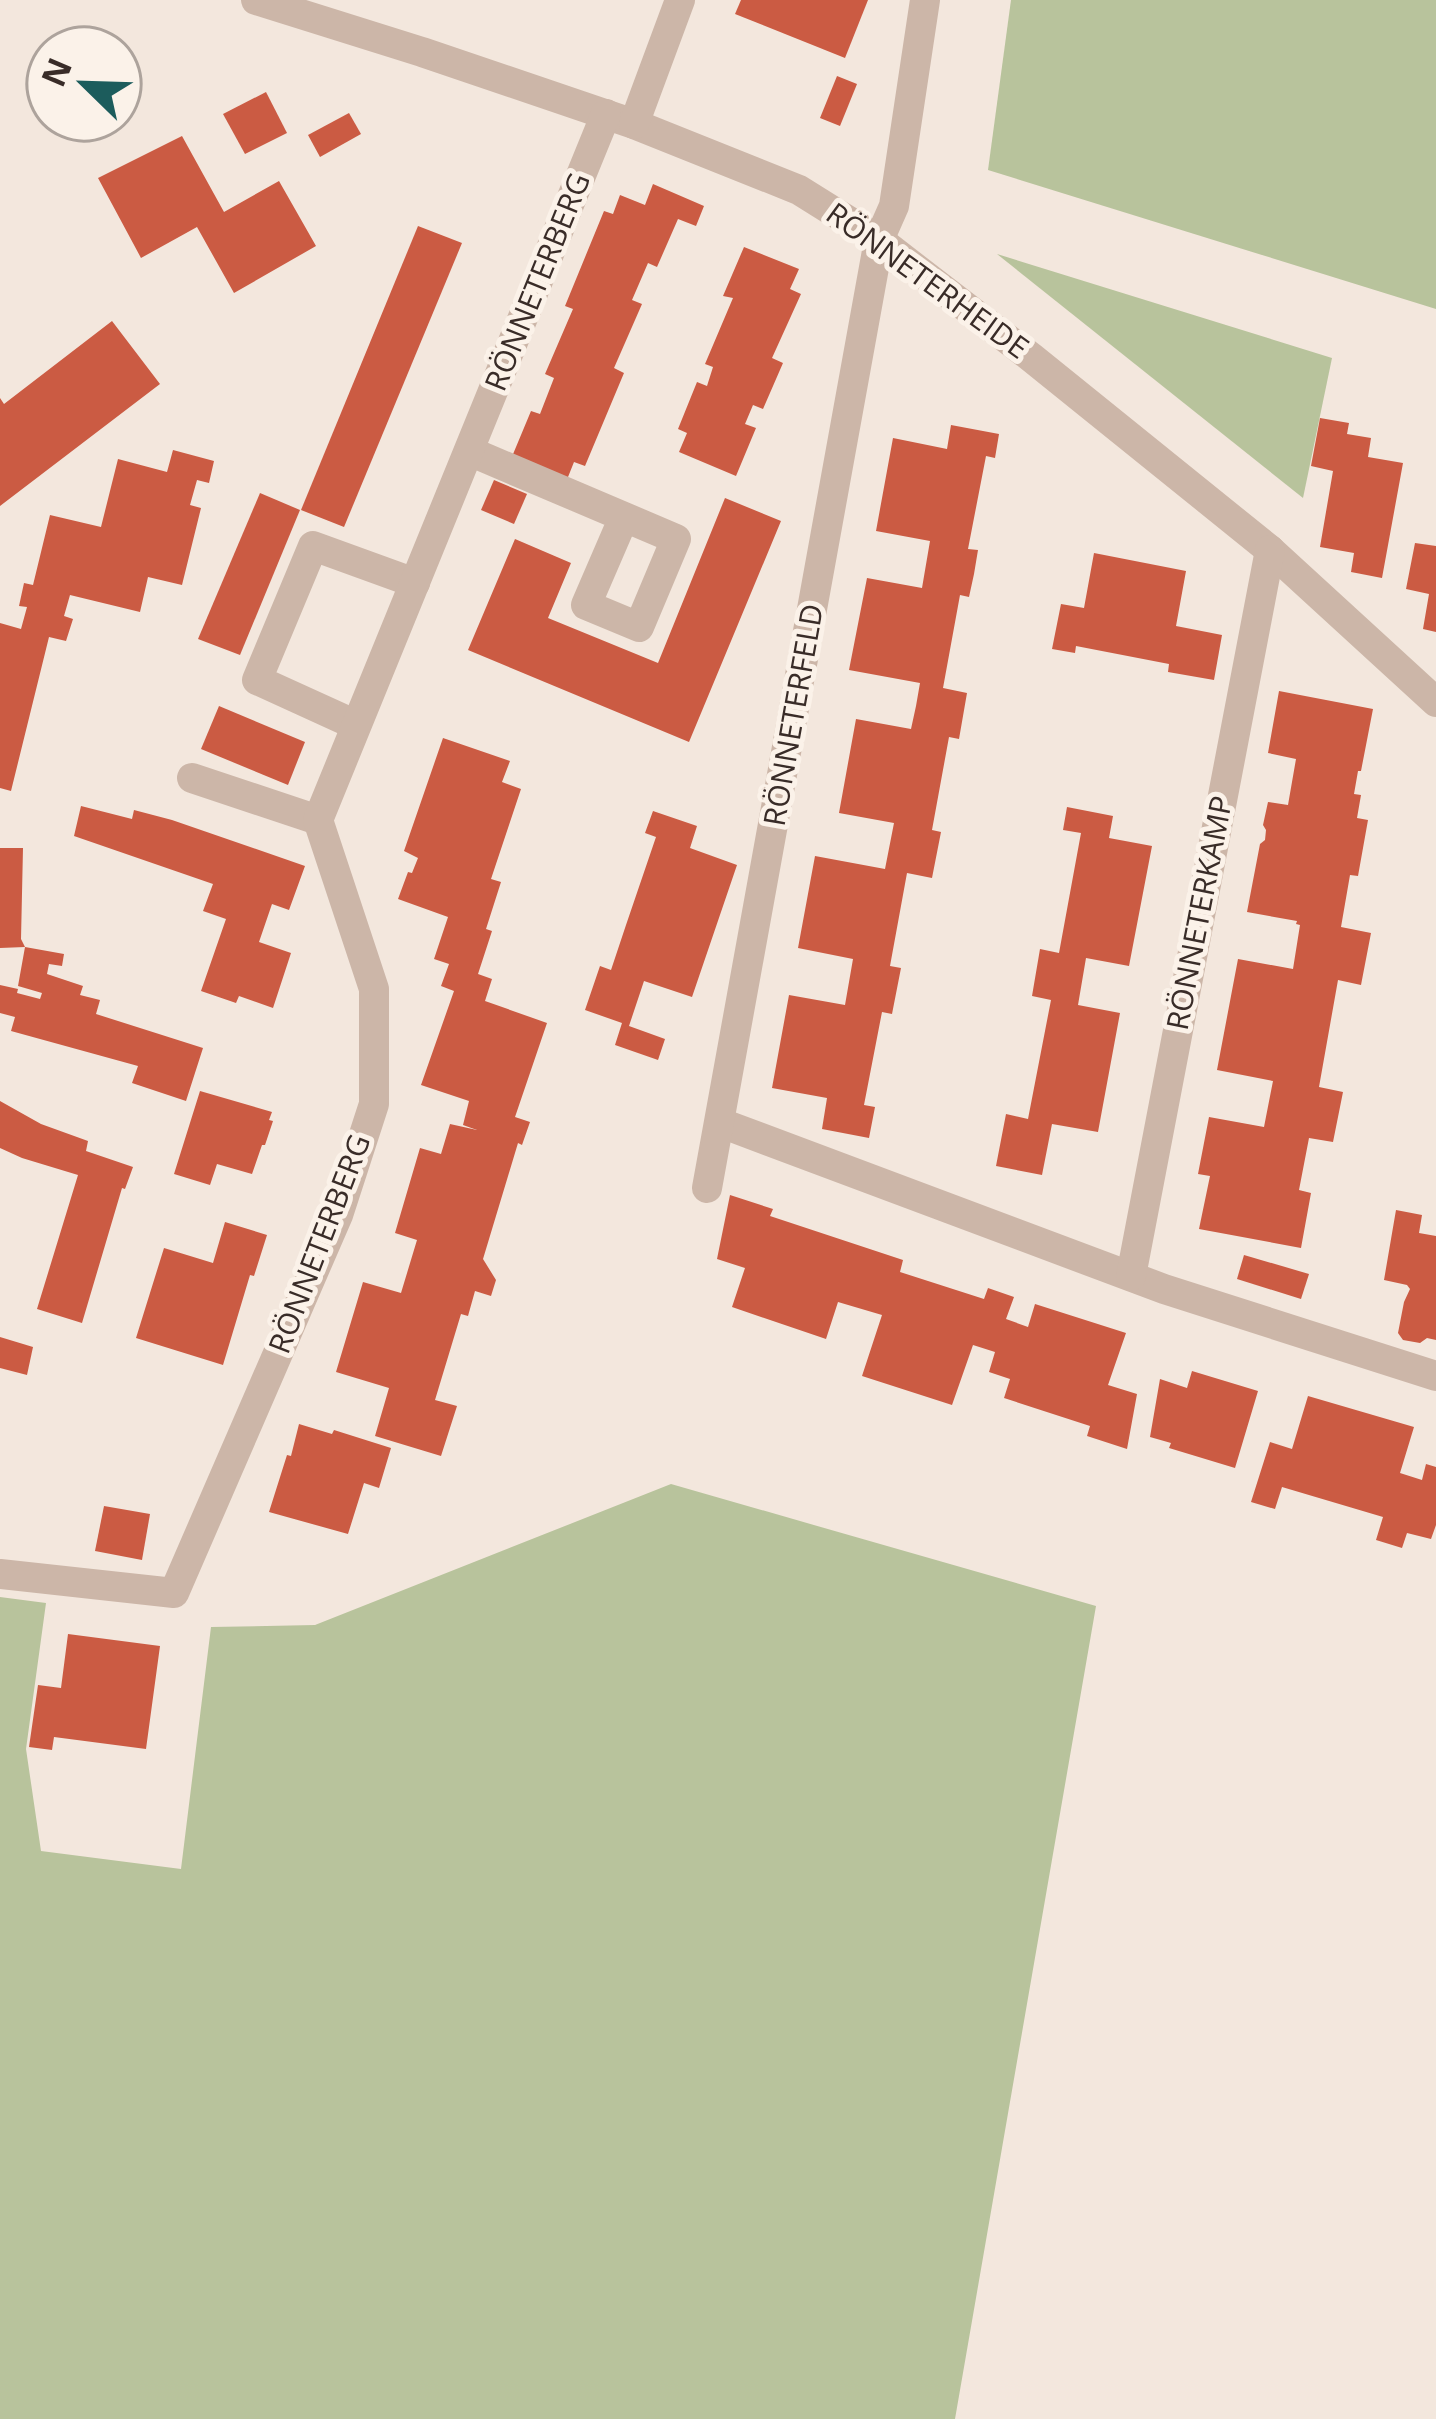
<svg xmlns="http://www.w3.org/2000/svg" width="1436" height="2419" font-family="'Open Sans',sans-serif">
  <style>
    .green { fill: #b8c39c }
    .building { fill: #cb5b43 }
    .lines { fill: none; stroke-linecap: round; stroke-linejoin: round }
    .minor { stroke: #ccb6a8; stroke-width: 30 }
    .labels { text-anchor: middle; stroke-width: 10; stroke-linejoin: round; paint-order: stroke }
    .street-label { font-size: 30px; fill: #392c28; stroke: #fbf2e9 }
  </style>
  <rect width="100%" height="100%" fill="#f3e7dd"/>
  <g class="green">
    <polygon points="1011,0 1436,0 1436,309 988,170"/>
    <polygon points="997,254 1332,358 1303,498"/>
    <polygon points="671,1484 1096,1606 955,2419 0,2419 0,1597 46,1603 26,1749 41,1851 181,1869 211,1627 315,1625"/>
  </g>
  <g class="building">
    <polygon points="741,0 868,0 845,58 735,14"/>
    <polygon points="837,76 857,84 840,126 820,118"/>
    <polygon points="266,92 287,133 245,154 223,114"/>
    <polygon points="349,113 361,134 320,157 308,135"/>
    <polygon points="182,136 224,212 279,181 316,246 234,293 197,227 141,258 98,178"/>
    <polygon points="653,184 704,206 696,226 678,219 657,267 648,263 632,300 642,304 614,368 624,373 585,466 574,462 566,482 511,459 531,411 540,414 554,378 545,374 573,309 565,306 604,211 613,214 620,195 645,205"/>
    <polygon points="418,226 462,243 344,527 301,510"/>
    <polygon points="744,247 799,269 790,289 801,294 772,358 783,363 763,409 753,405 745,424 756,428 736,476 679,452 687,433 678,429 697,382 707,386 713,367 705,364 733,298 723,296"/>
    <polygon points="112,321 160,384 0,506 0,398 4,404"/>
    <polygon points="1320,418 1349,423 1347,434 1371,438 1368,457 1403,463 1382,578 1351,572 1354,553 1320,547 1333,471 1311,466"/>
    <polygon points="951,425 999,434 995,458 986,456 968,549 978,550 974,574 969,597 960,595 943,688 967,693 959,739 949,737 932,830 941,832 932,878 907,873 890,966 901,968 892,1014 882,1012 864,1105 875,1107 869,1138 822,1129 827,1098 772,1088 789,995 845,1005 853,959 798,948 815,856 885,869 894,823 839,813 856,719 911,729 916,706 920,683 849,670 867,578 922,588 930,541 876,531 893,438 947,449"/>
    <polygon points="173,450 214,461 209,483 197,480 190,505 201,508 182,585 148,577 140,612 70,595 64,616 73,619 66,641 49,637 11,791 0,788 0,623 21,629 27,607 19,606 24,583 33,585 50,515 101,527 118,459 167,472"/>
    <polygon points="494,480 527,494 514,524 481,510"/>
    <polygon points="260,493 300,510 240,655 198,639"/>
    <polygon points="725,498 781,521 689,742 468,650 515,539 571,563 548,618 658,663"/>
    <polygon points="1415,543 1436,546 1436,632 1423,629 1429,594 1406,589"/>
    <polygon points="1094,553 1186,571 1176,626 1222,635 1214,680 1168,672 1169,664 1076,646 1075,653 1052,649 1061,604 1084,608"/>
    <polygon points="1279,691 1373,709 1361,771 1358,771 1354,794 1361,795 1357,818 1368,820 1358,876 1350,875 1341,927 1371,933 1361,985 1338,980 1319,1087 1343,1092 1333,1142 1309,1138 1299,1190 1311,1193 1301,1248 1199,1229 1210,1176 1198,1174 1209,1117 1264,1127 1273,1081 1217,1070 1238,959 1293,969 1300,925 1296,924 1297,921 1247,912 1260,844 1265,840 1266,830 1263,825 1268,802 1288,805 1296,759 1268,753"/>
    <polygon points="219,706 305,742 288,785 201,749"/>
    <polygon points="443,738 510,761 502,782 521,789 491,879 501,882 486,929 492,931 478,974 492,979 485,1001 547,1023 515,1117 530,1122 522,1145 518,1143 483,1259 496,1280 491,1296 475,1291 468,1316 461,1314 435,1400 457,1406 441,1456 375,1436 389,1388 336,1372 363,1282 401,1293 417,1240 395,1233 420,1148 441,1154 450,1124 477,1130 463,1125 469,1101 421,1085 454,991 441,986 449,964 434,959 448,917 398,899 408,872 412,873 418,858 404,851"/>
    <polygon points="81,806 132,819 134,810 172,820 305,866 289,910 272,904 259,942 291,953 273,1008 239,996 236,1003 201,991 226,919 203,911 213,884 74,836"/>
    <polygon points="1067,807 1113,816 1109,838 1152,846 1129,966 1086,958 1078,1005 1120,1013 1098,1132 1052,1124 1042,1175 996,1166 1006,1114 1028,1119 1051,1000 1032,996 1040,949 1059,953 1081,833 1063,830"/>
    <polygon points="653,811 697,826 690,848 737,865 692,997 644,981 629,1026 665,1039 658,1060 615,1045 622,1023 585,1010 600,966 611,970 626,925 656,837 645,833"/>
    <polygon points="0,848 23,848 21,939 25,947 0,948"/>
    <polygon points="25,947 64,954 62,966 49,964 47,974 83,986 80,995 100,1000 96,1014 203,1048 186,1101 132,1083 138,1066 11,1031 15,1017 0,1013 0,985 18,989 17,993 40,999 42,993 18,986"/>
    <polygon points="200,1091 272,1112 269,1120 273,1121 265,1145 262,1145 252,1174 217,1164 210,1185 174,1174"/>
    <polygon points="0,1101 41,1124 88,1141 86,1151 133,1167 125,1189 122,1188 82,1323 37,1309 78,1175 22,1158 0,1148"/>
    <polygon points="730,1195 773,1209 770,1216 903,1260 900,1272 984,1299 988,1288 1014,1297 1006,1319 1028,1327 1035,1304 1126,1333 1108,1385 1137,1394 1127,1449 1087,1436 1090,1426 1004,1398 1010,1379 989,1372 995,1352 973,1345 952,1405 862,1376 882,1315 838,1302 826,1339 732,1307 745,1268 717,1259"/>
    <polygon points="1396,1210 1422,1215 1419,1233 1436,1236 1436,1340 1427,1338 1420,1343 1403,1340 1398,1333 1404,1302 1410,1289 1407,1285 1384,1280"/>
    <polygon points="225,1222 267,1235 254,1276 250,1275 223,1365 136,1338 164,1248 213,1263"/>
    <polygon points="1244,1255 1309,1274 1301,1299 1237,1279"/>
    <polygon points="0,1337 33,1347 27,1375 0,1368"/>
    <polygon points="1192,1371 1258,1391 1235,1468 1169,1448 1171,1443 1150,1437 1160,1379 1187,1388"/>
    <polygon points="1308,1396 1414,1427 1400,1473 1422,1480 1426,1464 1436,1467 1436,1525 1431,1539 1407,1533 1402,1548 1376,1540 1383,1517 1282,1487 1275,1509 1251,1502 1270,1442 1292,1449"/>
    <polygon points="299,1424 332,1434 334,1430 391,1448 379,1488 364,1483 348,1534 269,1512 287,1455 291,1456"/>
    <polygon points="104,1506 150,1514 142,1560 95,1551"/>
    <polygon points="68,1634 160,1646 146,1749 54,1737 52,1750 29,1747 38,1685 61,1688"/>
  </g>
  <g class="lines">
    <g class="minor">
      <polyline points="256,0 422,52 634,124 799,190 879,240 1032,358 1270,550 1436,702"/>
      <polyline points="634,124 680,0"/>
      <polyline points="469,451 676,539 639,627 586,605 624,517"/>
      <polyline points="356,725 257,680 313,546 415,583"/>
      <polyline points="192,778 318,820"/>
      <polyline points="721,1123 1164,1289 1436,1376"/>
      <polyline points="707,1188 879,240 894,206 925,0"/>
      <polyline points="1131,1276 1270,550"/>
      <polyline points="0,1574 174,1593 338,1215 374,1104 374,989 318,820 606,114"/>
    </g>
  </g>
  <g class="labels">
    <g class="street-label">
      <text transform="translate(927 281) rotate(36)" y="10">RÖNNETERHEIDE</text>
      <text transform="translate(538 282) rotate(-68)" y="10">RÖNNETERBERG</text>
      <text transform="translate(794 715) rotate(-80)" y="10">RÖNNETERFELD</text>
      <text transform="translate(1200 913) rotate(-79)" y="10">RÖNNETERKAMP</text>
      <text transform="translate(320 1244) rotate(-69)" y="10">RÖNNETERBERG</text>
    </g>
  </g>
  <g transform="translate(84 84) rotate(293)"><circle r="57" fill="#fbf2e9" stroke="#ada39c" stroke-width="3"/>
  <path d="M0-9L21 45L0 30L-21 45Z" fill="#1c5c5c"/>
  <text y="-18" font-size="33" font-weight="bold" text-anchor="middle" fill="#392c28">N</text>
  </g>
</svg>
